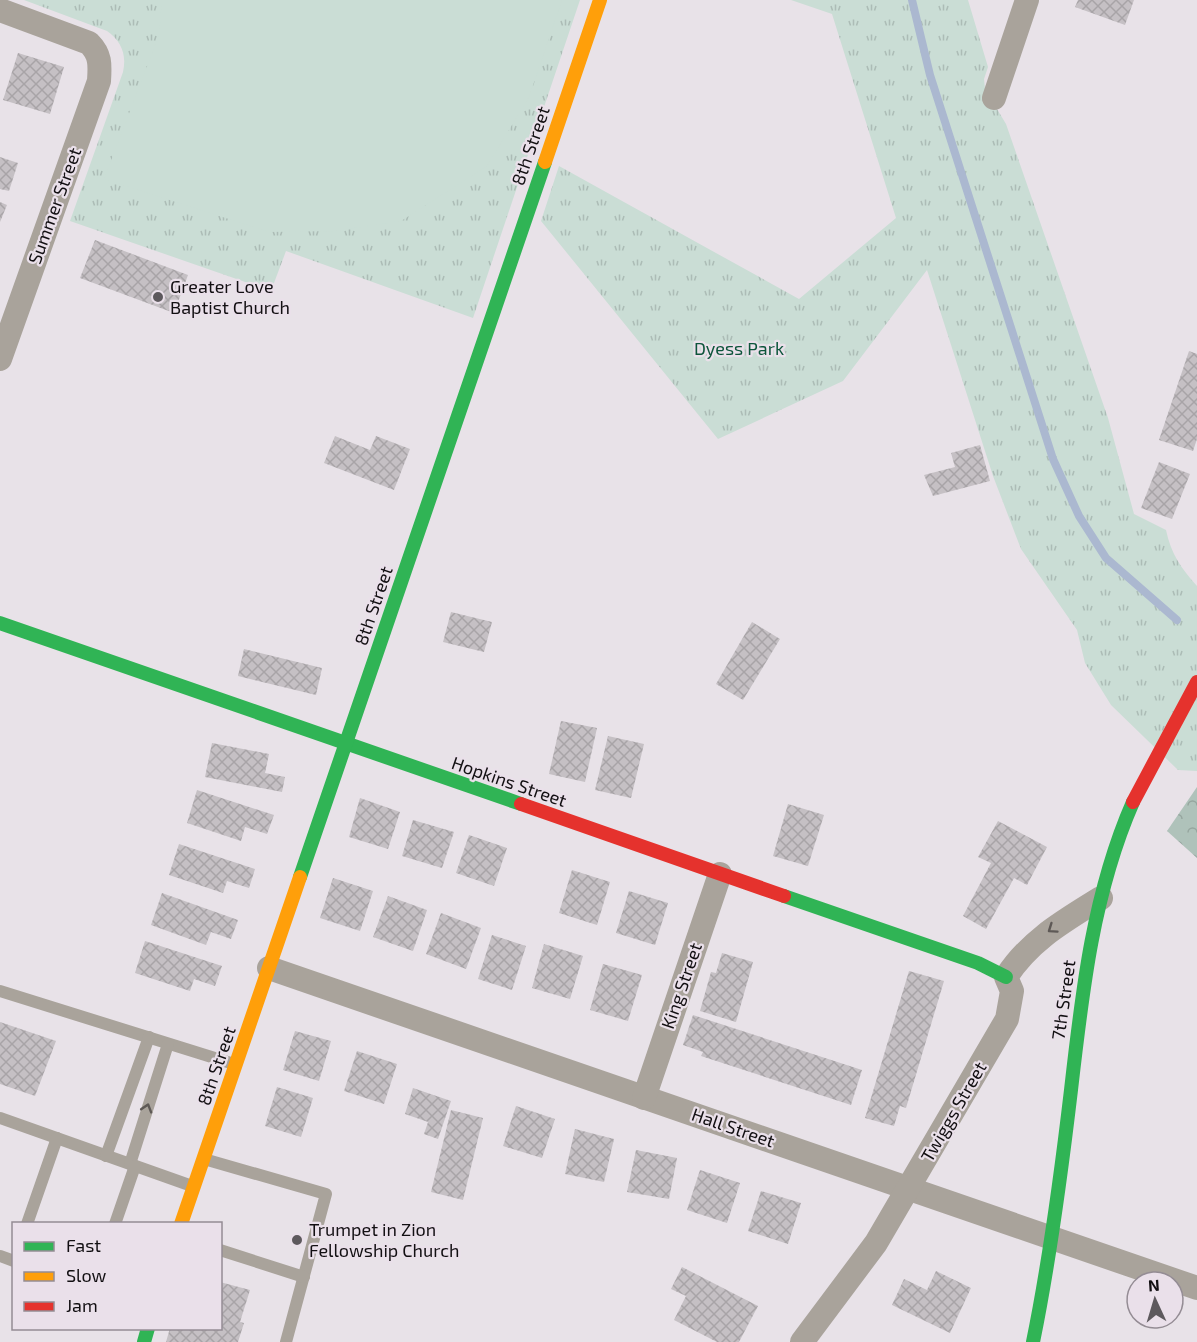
<svg xmlns="http://www.w3.org/2000/svg" width="1197" height="1342" font-family="'Exo 2',sans-serif">
  <style>
    .grass { fill: url(#grass-tufts) }
    .forest { fill: url(#forest-crowns) }
    .pitch { fill: #caddd5 }
    .lines { fill: none; stroke-linecap: round; stroke-linejoin: round }
    .stream { stroke: #abb8d0; stroke-width: 8 }
    .building { fill: url(#building-cross-hatch) }
    .lane { stroke: #a9a39b; stroke-width: 12 }
    .street { stroke: #a9a39b; stroke-width: 24 }
    .fast { stroke: #30b455; stroke-width: 14 }
    .slow { stroke: #ff9f0a; stroke-width: 14 }
    .jam { stroke: #e5322d; stroke-width: 14 }
    .oneway { stroke: #5e5956 }
    .poi-dot { fill: #5d595d; stroke: #eae0ea; stroke-width: 2 }
    .labels { text-anchor: middle; stroke-width: 4.5; stroke-linejoin: round; paint-order: stroke }
    .street-label { font-size: 18px; fill: #120f12; stroke: #eae0ea }
    .poi-label { font-size: 18px; fill: #120f12; stroke: #eae0ea; text-anchor: start }
    .park-label { font-size: 18px; fill: #0d553b; stroke: #eae0ea }
  </style>
  <defs>
    <pattern id="grass-tufts" width="24" height="20" patternUnits="userSpaceOnUse" patternTransform="scale(1.5)"><rect width="24" height="20" fill="#caddd5"/><path d="M3 7l-1-3M5 7V3M7 7l1-3M15 17l-1-3M17 17v-4M19 17l1-3" fill="none" stroke="#acbcb6"/></pattern>
    <pattern id="forest-crowns" width="20" height="18" patternUnits="userSpaceOnUse" patternTransform="scale(1.5)"><rect width="20" height="18" fill="#afc2ba"/><path d="M2 6a3 3 0 1 1 6 0M12 15a3 3 0 1 1 6 0" fill="none" stroke="#96a69f"/></pattern>
    <pattern id="building-cross-hatch" width="8" height="8" patternUnits="userSpaceOnUse" patternTransform="scale(1.5)"><rect width="8" height="8" fill="#c5c0c4"/><path d="M0 0l8 8M0 8l8-8" fill="none" stroke="#a8a4a7"/></pattern>
  </defs>
  <rect width="100%" height="100%" fill="#e8e2e8"/>
  <g class="grass">
    <path d="M 24,0 L 580,0 L 473,318 L 286,251 L 271,291 L 70,221 L 123,72 C 127,54 121,41 107,31 Z"/>
    <path d="M 791,0 L 968,0 L 988,67 L 984,79 L 985,89 L 1006,124 L 1108,418 L 1134,514 L 1166,530 C 1171,554 1181,568 1197,586 L 1197,771 L 1178,770 L 1111,705 L 1085,663 L 1077,630 L 1021,549 L 993,476 L 927,270 L 843,381 L 718,439 L 541,221 L 559,166 L 799,299 L 896,218 L 832,14 Z"/>
  </g>
  <polygon class="forest" points="1197,787 1197,858 1167,831"/>
  <polygon class="pitch" points="162,0 562,0 529,97 487,166 401,221 334,231 269,232 104,179 159,35"/>
  <g class="lines">
    <polyline class="stream" points="912,0 930,75 1053,459 1079,516 1106,558 1177,620"/>
  </g>
  <g class="building">
    <polygon points="1078,0 1134,0 1125,25 1075,7"/>
    <polygon points="18,53 64,67 50,114 3,100"/>
    <polygon points="0,157 18,163 9,191 0,189"/>
    <polygon points="0,202 7,205 0,222"/>
    <polygon points="95,240 188,275 174,313 80,278"/>
    <polygon points="1189,351 1197,354 1197,439 1193,451 1159,440"/>
    <polygon points="335,436 370,450 376,436 410,449 394,490 324,463"/>
    <polygon points="980,445 990,481 933,496 924,475 955,467 951,453"/>
    <polygon points="1159,462 1190,474 1172,519 1141,508"/>
    <polygon points="451,612 492,622 484,652 443,642"/>
    <polygon points="752,622 780,639 743,700 716,684"/>
    <polygon points="244,649 322,668 316,695 238,676"/>
    <polygon points="561,721 597,728 585,782 549,774"/>
    <polygon points="608,736 644,744 631,798 595,790"/>
    <polygon points="212,743 269,754 265,773 285,777 282,792 205,777"/>
    <polygon points="197,790 274,815 267,834 245,827 241,841 187,823"/>
    <polygon points="360,798 400,812 388,849 349,837"/>
    <polygon points="788,804 824,815 808,866 773,856"/>
    <polygon points="413,820 454,832 442,868 402,856"/>
    <polygon points="998,821 1047,847 1027,885 1014,878 986,929 963,916 991,863 978,857"/>
    <polygon points="469,835 507,848 494,886 456,873"/>
    <polygon points="179,844 255,869 249,888 227,881 223,893 169,875"/>
    <polygon points="572,870 610,882 597,925 559,913"/>
    <polygon points="333,878 373,891 360,931 320,918"/>
    <polygon points="629,891 668,903 655,945 616,933"/>
    <polygon points="162,893 238,920 231,939 211,932 206,945 151,925"/>
    <polygon points="388,896 427,910 413,951 373,937"/>
    <polygon points="441,913 481,928 466,969 426,954"/>
    <polygon points="492,935 526,946 512,990 478,979"/>
    <polygon points="145,941 222,966 215,986 194,979 190,991 135,973"/>
    <polygon points="544,944 583,956 570,999 532,988"/>
    <polygon points="722,953 753,962 736,1022 700,1011 711,972 716,973"/>
    <polygon points="603,964 642,975 628,1021 590,1010"/>
    <polygon points="909,971 944,981 906,1108 900,1106 894,1126 865,1118"/>
    <polygon points="693,1015 862,1070 851,1105 701,1056 703,1052 683,1045"/>
    <polygon points="0,1022 56,1041 35,1096 0,1084"/>
    <polygon points="295,1031 331,1041 319,1081 283,1070"/>
    <polygon points="357,1051 397,1064 384,1104 344,1091"/>
    <polygon points="277,1087 313,1098 301,1137 265,1126"/>
    <polygon points="413,1088 451,1101 438,1139 424,1134 428,1122 405,1114"/>
    <polygon points="516,1106 555,1119 542,1158 503,1146"/>
    <polygon points="451,1110 483,1118 463,1200 431,1192"/>
    <polygon points="575,1129 614,1139 604,1182 565,1174"/>
    <polygon points="636,1150 677,1158 669,1199 627,1192"/>
    <polygon points="700,1170 740,1183 727,1223 687,1210"/>
    <polygon points="761,1191 801,1203 788,1244 748,1231"/>
    <polygon points="682,1267 758,1306 739,1342 717,1342 674,1320 686,1296 671,1289"/>
    <polygon points="936,1271 971,1288 950,1333 892,1305 904,1279 927,1290"/>
    <polygon points="220,1282 250,1290 240,1322 244,1323 238,1342 166,1342 170,1328 220,1328"/>
  </g>
  <g class="lines">
    <g class="lane">
      <polyline points="0,991 234,1064"/>
      <polyline points="0,1118 192,1186"/>
      <polyline points="106,1156 149,1037"/>
      <polyline points="204,1159 326,1194 286,1342"/>
      <polyline points="130,1164 168,1044"/>
      <polyline points="27,1224 57,1138"/>
      <polyline points="115,1224 135,1166"/>
      <polyline points="220,1250 304,1277"/>
      <polyline points="0,1256 14,1261"/>
    </g>
    <g class="street">
      <path d="M 0,10 L 89,43 C 101,55 100,65 99,81 L 0,359"/>
      <polyline points="994,98 1027,0"/>
      <polyline points="269,968 1197,1288"/>
      <polyline points="644,1098 720,874"/>
      <path d="M 802,1342 L 876,1243 L 1007,1019 L 1012,991 L 1006,977 C 1030,940 1064,921 1101,898"/>
    </g>
    <g class="fast">
      <polyline points="0,623 521,804"/>
      <polyline points="300,877 545,162"/>
      <polyline points="784,896 978,963 1006,977"/>
      <polyline points="144,1342 148,1328"/>
      <path d="M 1033,1342 C 1050,1259 1061,1175 1071,1090 C 1082,993 1093,893 1133,802"/>
    </g>
    <g class="slow">
      <polyline points="545,162 600,0"/>
      <polyline points="181,1224 300,877"/>
    </g>
    <g class="jam">
      <polyline points="1133,802 1197,682"/>
      <polyline points="521,804 784,896"/>
    </g>
  </g>
  <defs><path id="oneway-chevron" d="M-2-3.5L2.5 0L-2 3.5" fill="none" stroke-width="1.6" stroke-linecap="round" stroke-linejoin="round" transform="scale(1.5)"/></defs>
  <g class="oneway">
    <use href="#oneway-chevron" transform="translate(1052 929) rotate(145)"/>
    <use href="#oneway-chevron" transform="translate(147 1108) rotate(-73)"/>
  </g>
  <g class="poi-dot">
    <circle cx="158" cy="297" r="6"/>
    <circle cx="297" cy="1240" r="6"/>
  </g>
  <g class="labels">
    <g class="street-label">
      <text transform="translate(531 146) rotate(-71)" y="6">8th Street</text>
      <text transform="translate(55 206) rotate(-70)" y="6">Summer Street</text>
      <text transform="translate(374 606) rotate(-71)" y="6">8th Street</text>
      <text transform="translate(509 782) rotate(19)" y="6">Hopkins Street</text>
      <text transform="translate(682 986) rotate(-71)" y="6">King Street</text>
      <text transform="translate(1064 1000) rotate(-82)" y="6">7th Street</text>
      <text transform="translate(217 1066) rotate(-71)" y="6">8th Street</text>
      <text transform="translate(954 1112) rotate(-60)" y="6">Twiggs Street</text>
      <text transform="translate(733 1128) rotate(19)" y="6">Hall Street</text>
    </g>
    <g class="poi-label">
      <text x="170" y="293">Greater Love<tspan x="170" dy="21">Baptist Church</tspan></text>
      <text x="309" y="1236">Trumpet in Zion<tspan x="309" dy="21">Fellowship Church</tspan></text>
    </g>
    <g class="park-label">
      <text x="739" y="355">Dyess Park</text>
    </g>
  </g>
  <rect x="12" y="1222" width="210" height="108" fill="#eae0ea" stroke="#948c94" stroke-width="1.5"/>
  <rect x="24" y="1242" width="30" height="9" fill="#30b455" stroke="#948c94" stroke-width="1.5"/>
  <text x="66" y="1252" font-size="18" fill="#120f12">Fast</text>
  <rect x="24" y="1272" width="30" height="9" fill="#ff9f0a" stroke="#948c94" stroke-width="1.5"/>
  <text x="66" y="1282" font-size="18" fill="#120f12">Slow</text>
  <rect x="24" y="1302" width="30" height="9" fill="#e5322d" stroke="#948c94" stroke-width="1.5"/>
  <text x="66" y="1312" font-size="18" fill="#120f12">Jam</text>
  <g transform="translate(1155 1300) rotate(356)"><circle r="28" fill="#eae0ea" stroke="#948c94" stroke-width="1.5"/>
  <path d="M0-4.5L10 22L0 15L-10 22Z" fill="#5d595d"/>
  <text y="-9" font-size="16" font-weight="bold" text-anchor="middle" fill="#120f12">N</text>
  </g>
</svg>
